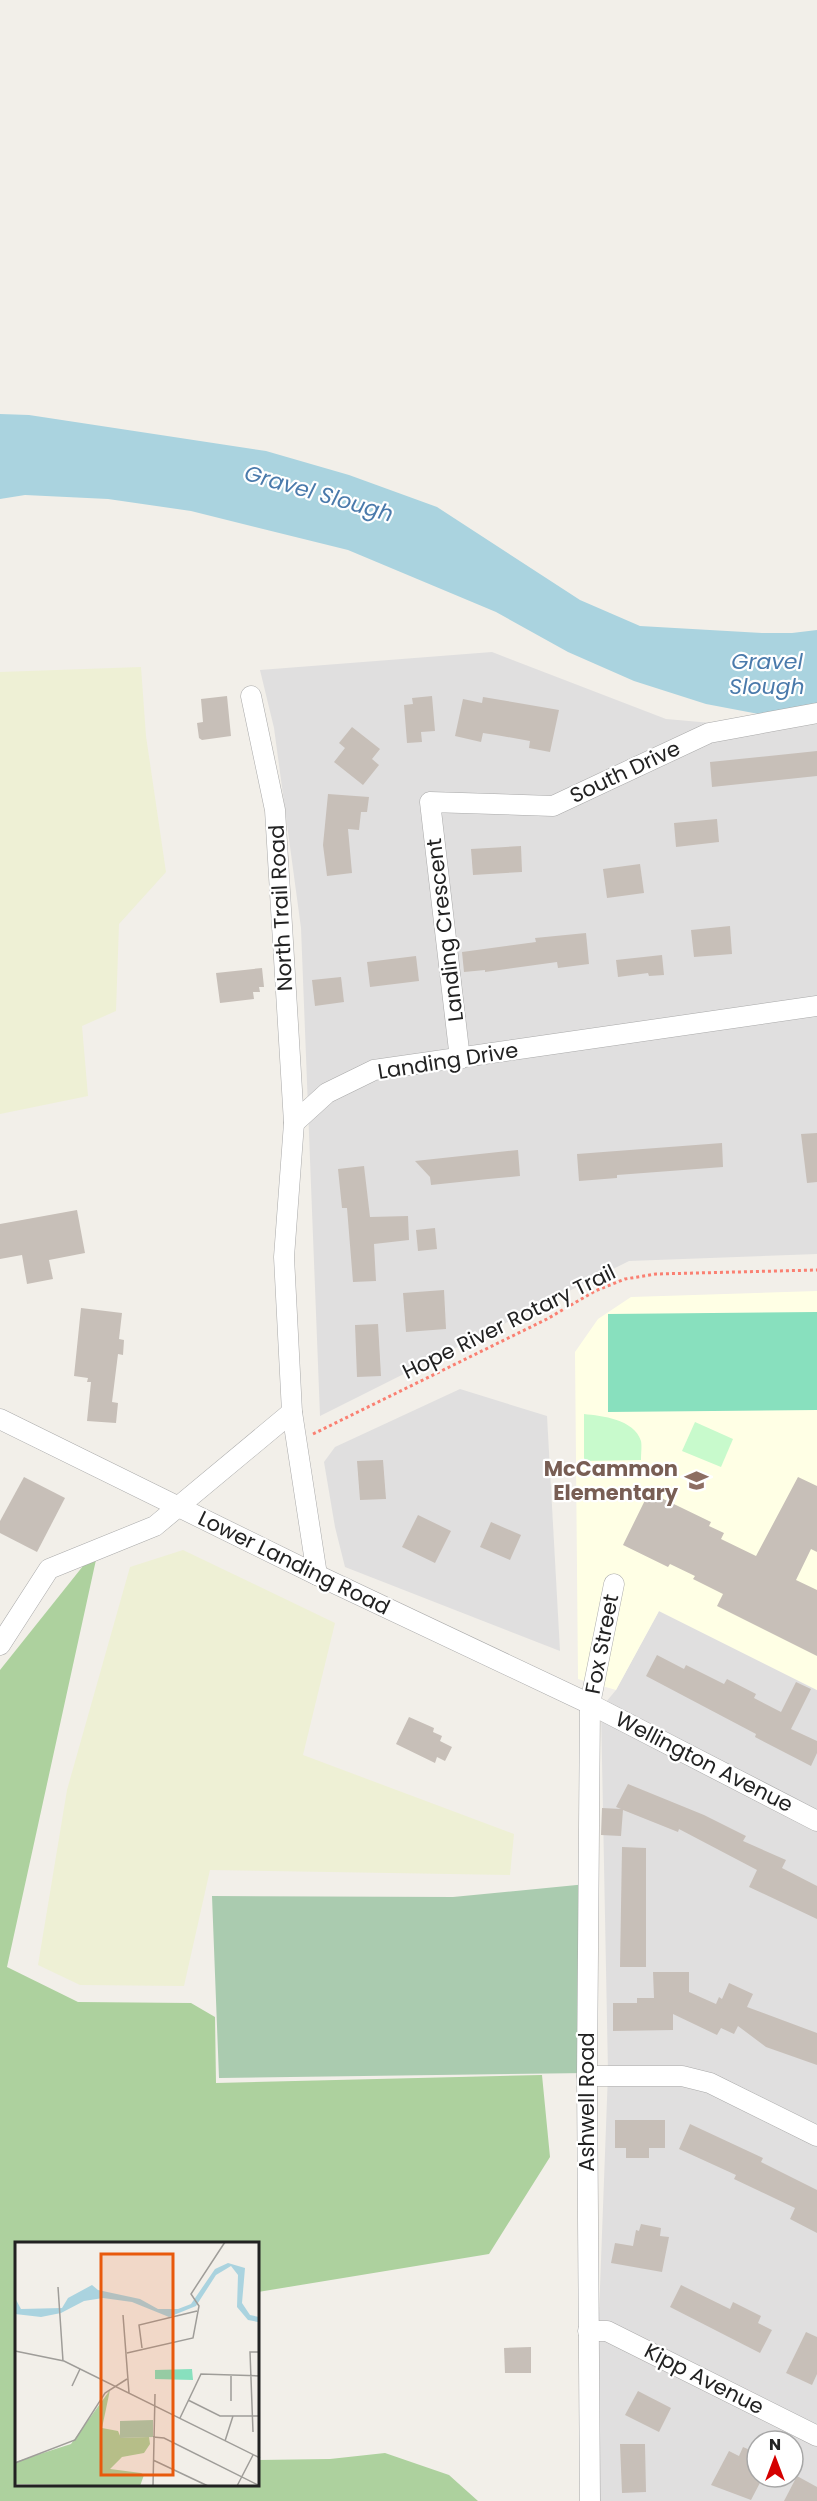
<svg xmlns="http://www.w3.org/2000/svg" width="817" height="2501" font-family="Poppins,sans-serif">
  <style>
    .residential { fill: #e0dfdf; fill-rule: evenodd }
    .education { fill: #ffffe5 }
    .farmland { fill: #eef0d5 }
    .forest { fill: #add19e }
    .cemetery { fill: #aacbaf }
    .park { fill: #c8facc }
    .pitch { fill: #88e0be }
    .water { fill: #aad3df }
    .building { fill: #c7bfb8 }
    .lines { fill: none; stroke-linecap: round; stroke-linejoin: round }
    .minor-casing { stroke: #a9a9a9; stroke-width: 21 }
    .path { stroke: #fa8072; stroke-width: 3; stroke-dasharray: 3 3; stroke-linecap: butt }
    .minor { stroke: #fff; stroke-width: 20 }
    .labels { text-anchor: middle; stroke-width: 4.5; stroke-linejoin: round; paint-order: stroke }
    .street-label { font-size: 21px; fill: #222; stroke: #fff }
    .education-label { font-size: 21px; font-weight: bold; fill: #785e54; stroke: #fff; text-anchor: end }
    .water-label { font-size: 22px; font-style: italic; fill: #4a7aab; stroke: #fff }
    .inset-road { fill: none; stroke: #9f9d99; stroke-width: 1.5 }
    .view { fill: #e8590c; fill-opacity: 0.15; stroke: #e8590c; stroke-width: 3 }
    .inset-edge { fill: none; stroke: #222; stroke-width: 3 }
  </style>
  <rect width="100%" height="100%" fill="#f2efe9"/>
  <g class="residential">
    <polygon points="492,652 666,719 746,726 817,718 817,1254 629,1261 320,1416 301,928 274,728 260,670"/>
    <polygon points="460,1389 547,1416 560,1651 345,1567 335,1527 324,1462 335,1447"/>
    <path d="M 659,1611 L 817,1690 L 817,2501 L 599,2501 L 598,2341 L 608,2073 L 601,1708 L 616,1690 ZM 757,2441 L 793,2441 L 793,2477 L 757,2477 Z"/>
  </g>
  <polygon class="education" points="817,1291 817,1690 659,1611 616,1690 578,1679 575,1352 598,1319 631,1297"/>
  <g class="farmland">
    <polygon points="141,667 146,736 166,872 119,924 116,1011 82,1026 88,1096 0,1114 0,672"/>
    <polygon points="183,1550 335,1623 303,1755 514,1834 510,1875 210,1870 184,1986 80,1985 38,1965 67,1790 130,1567"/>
  </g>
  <polygon class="forest" points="99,1546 7,1967 78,2002 191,2003 215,2017 216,2083 542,2075 550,2157 489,2254 258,2292 258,2243 16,2243 16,2484 258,2484 258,2460 330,2459 385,2453 449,2475 478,2501 0,2501 0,1670"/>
  <polygon class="cemetery" points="587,1884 589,2073 219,2078 212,1896 453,1897"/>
  <g class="park">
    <path d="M 584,1414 C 602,1416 634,1419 641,1441 C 642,1446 641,1454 641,1460 L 584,1461 Z"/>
    <polygon points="695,1422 733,1439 721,1467 682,1451"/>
  </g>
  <polygon class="pitch" points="817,1312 817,1410 608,1412 608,1314"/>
  <polygon class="water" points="0,414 29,415 266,451 349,475 437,507 580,600 640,626 762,633 792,633 817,630 817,703 769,716 706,704 634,681 568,652 496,612 348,550 191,511 108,499 25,495 0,499"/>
  <g class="building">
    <polygon points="227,696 231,736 202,740 199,738 197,723 203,722 201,699"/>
    <polygon points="432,696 435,731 421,732 422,742 407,743 404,705 413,704 412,698"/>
    <polygon points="483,697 559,710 550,752 529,748 530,741 496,735 483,733 481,742 455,736 463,699 482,703"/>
    <polygon points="352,727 380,749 372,759 379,765 363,785 334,762 345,748 339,743"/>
    <polygon points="817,751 817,776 712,787 710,762"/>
    <polygon points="328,794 369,797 367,812 361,812 359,830 348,829 352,873 327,876 323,845"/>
    <polygon points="717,819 719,842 676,847 674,823"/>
    <polygon points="521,846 522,872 473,875 471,849"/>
    <polygon points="640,864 644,893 607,898 603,869"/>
    <polygon points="730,926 732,954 694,957 691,930"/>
    <polygon points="586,933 589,964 558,968 557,962 485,972 485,970 464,972 462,952 536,942 535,938"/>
    <polygon points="662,955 664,975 649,976 648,973 618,977 616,960"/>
    <polygon points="416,956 419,981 370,987 367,962"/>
    <polygon points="262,968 264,987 259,987 260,992 253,992 254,999 220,1003 216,973"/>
    <polygon points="341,977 344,1002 315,1006 312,980"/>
    <polygon points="817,1133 817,1182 807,1183 801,1134"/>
    <polygon points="722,1143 723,1167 617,1175 617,1178 579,1181 577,1154"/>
    <polygon points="518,1150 520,1176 488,1179 431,1185 430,1177 415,1161"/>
    <polygon points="364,1166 370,1217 408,1216 409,1240 374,1244 376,1281 353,1282 347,1208 342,1208 338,1169"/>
    <polygon points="77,1210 85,1253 49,1260 53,1279 27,1284 22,1255 0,1259 0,1224"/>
    <polygon points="435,1228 437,1249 418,1251 416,1230"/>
    <polygon points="444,1290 446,1329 406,1332 403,1293"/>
    <polygon points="81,1308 122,1313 119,1339 124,1340 123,1355 118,1354 112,1402 118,1403 116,1423 87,1421 91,1382 87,1382 88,1378 74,1376"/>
    <polygon points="378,1324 381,1376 357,1377 355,1325"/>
    <polygon points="383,1460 386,1499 360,1500 357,1461"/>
    <polygon points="24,1477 65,1498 37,1552 0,1533 0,1521"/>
    <polygon points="798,1477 817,1486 817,1552 811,1549 796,1580 817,1590 817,1656 717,1606 723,1594 693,1579 695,1576 670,1564 668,1567 623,1545 649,1492 711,1522 709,1526 724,1533 721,1539 756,1556"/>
    <polygon points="418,1515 451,1531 435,1563 402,1547"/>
    <polygon points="491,1522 521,1535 510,1560 480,1547"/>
    <polygon points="657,1655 684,1669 686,1665 724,1684 727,1679 756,1694 754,1698 781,1712 796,1682 811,1689 791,1729 817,1741 817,1753 811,1766 755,1737 756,1734 646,1676"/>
    <polygon points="409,1717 434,1728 433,1732 442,1736 440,1741 452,1747 445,1761 437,1757 435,1763 396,1744"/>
    <polygon points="628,1784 704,1815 746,1836 743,1841 786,1860 782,1868 817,1886 817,1919 749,1887 757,1870 679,1829 678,1832 623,1810 621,1836 601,1835 602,1808 621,1809 616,1807"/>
    <polygon points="622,1847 646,1848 646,1967 620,1967"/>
    <polygon points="653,1972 689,1972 689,1992 716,2004 719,1997 722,1999 729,1983 753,1994 747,2007 817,2033 817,2065 766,2047 738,2026 734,2034 721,2028 717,2035 673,2014 673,2030 613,2031 613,2003 637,2003 637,1998 654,1998"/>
    <polygon points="615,2120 665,2120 665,2148 649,2148 649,2158 626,2158 626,2148 615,2148"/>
    <polygon points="690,2124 763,2158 761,2162 817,2190 817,2233 790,2219 795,2208 734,2179 736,2175 679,2149"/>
    <polygon points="641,2224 661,2228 660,2236 669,2237 662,2272 611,2263 615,2243 633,2246 636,2230 639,2231"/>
    <polygon points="681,2285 730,2309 733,2302 761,2316 758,2323 772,2330 760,2353 670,2307"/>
    <polygon points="806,2332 817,2337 817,2374 812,2385 786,2373"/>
    <polygon points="531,2347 531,2373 505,2373 504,2348"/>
    <polygon points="638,2391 671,2408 659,2432 625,2415"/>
    <polygon points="620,2444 645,2444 646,2492 622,2493"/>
    <polygon points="743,2447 757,2453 757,2477 763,2477 751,2500 711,2485 729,2451 739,2456"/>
    <polygon points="797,2476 817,2487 817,2501 784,2501"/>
  </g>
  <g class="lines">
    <defs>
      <g id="minor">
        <polyline points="251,696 275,810 294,1123 284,1257 292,1412 317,1575"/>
        <polyline points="460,1059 430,802 553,806 709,733 817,713"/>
        <polyline points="294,1123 327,1093 374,1070 817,1006"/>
        <polyline points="0,1419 317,1575 590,1704 817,1821"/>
        <polyline points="0,1645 49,1569 155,1526 292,1412"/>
        <polyline points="587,2076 682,2076 710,2083 817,2136"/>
        <polyline points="588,2331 607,2331 817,2436"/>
        <polyline points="590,2501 587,2076 590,1704 614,1584"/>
      </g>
    </defs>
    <use href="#minor" class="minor-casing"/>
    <polyline class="path" points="313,1434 547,1319 595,1291 625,1279 656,1274 817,1270"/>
    <use href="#minor" class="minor"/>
  </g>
  <defs>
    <symbol id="school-bare" viewBox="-9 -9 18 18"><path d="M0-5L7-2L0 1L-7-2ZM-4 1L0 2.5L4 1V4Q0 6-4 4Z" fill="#8d6e63" stroke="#fff" stroke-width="2.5" paint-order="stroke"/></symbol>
  </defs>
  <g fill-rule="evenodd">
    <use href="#school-bare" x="680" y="1464" width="33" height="33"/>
  </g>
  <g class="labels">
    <g class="street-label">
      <text transform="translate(625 772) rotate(-25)" y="7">South Drive</text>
      <text transform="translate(281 908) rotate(-93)" y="7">North Trail Road</text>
      <text transform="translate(445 930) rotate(-97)" y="7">Landing Crescent</text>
      <text transform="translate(448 1061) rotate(-9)" y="7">Landing Drive</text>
      <text transform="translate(509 1322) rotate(-26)" y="7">Hope River Rotary Trail</text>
      <text transform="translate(294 1563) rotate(26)" y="7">Lower Landing Road</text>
      <text transform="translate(602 1644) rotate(-79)" y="7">Fox Street</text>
      <text transform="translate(704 1762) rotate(27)" y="7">Wellington Avenue</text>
      <text transform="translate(587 2102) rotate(-90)" y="7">Ashwell Road</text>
      <text transform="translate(704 2379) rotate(27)" y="7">Kipp Avenue</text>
    </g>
    <g class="education-label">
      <text x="678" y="1476">McCammon<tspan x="678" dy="24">Elementary</tspan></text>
    </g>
    <g class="water-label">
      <text transform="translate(319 493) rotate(16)" y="8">Gravel Slough</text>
      <text x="767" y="669">Gravel<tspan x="767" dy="25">Slough</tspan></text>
    </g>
  </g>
  <g transform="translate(15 2242)">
    <rect width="244" height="244" fill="#f2efe9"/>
    <path d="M 95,148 L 87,186 L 103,189 L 106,196 L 134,195 L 135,202 L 129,211 L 107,215 L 95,227 L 126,231 L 129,233 L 125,244 L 0,242 L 0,220 L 56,202 Z" fill="#add19e"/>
    <path d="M 138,178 L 138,195 L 105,196 L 105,179 Z" fill="#aacbaf"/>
    <path d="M 177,127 L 178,138 L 140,137 L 140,128 Z" fill="#88e0be"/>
    <path d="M 213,21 L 230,26 L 227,61 L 235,73 L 244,75 L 243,80 L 233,78 L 222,65 L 223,33 L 216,24 L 201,33 L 181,64 L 154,75 L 117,60 L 88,56 L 69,59 L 46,71 L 26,75 L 0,72 L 0,56 L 6,67 L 47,66 L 53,56 L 77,43 L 83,48 L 125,57 L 143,67 L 163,67 L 176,62 L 200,27 Z" fill="#aad3df"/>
    <path class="inset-road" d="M 43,45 L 48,119M 108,73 L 114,151M 127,106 L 124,83 L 182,69M 0,109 L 49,119 L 245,216M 112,111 L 178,96 L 184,64 L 176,52 L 210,0M 216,134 L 216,159M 57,144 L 65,127M 173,158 L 205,174 L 245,174M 165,176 L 186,132 L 245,134M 238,190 L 235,110 L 245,110M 138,195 L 149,196 L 245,244M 210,199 L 218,174M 138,218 L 193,244M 0,221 L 60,198 L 90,151 L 112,137M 138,244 L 140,152M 222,244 L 238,213"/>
    <path class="view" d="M 86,12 L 158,12 L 158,233 L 86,233 Z"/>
    <rect width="244" height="244" class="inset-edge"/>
  </g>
  <g transform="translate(775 2459)"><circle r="28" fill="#ffffff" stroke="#a7a7a7" stroke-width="1.5"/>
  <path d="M0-4.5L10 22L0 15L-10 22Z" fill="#d40000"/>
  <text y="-9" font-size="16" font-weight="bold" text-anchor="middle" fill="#222222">N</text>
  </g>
</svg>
